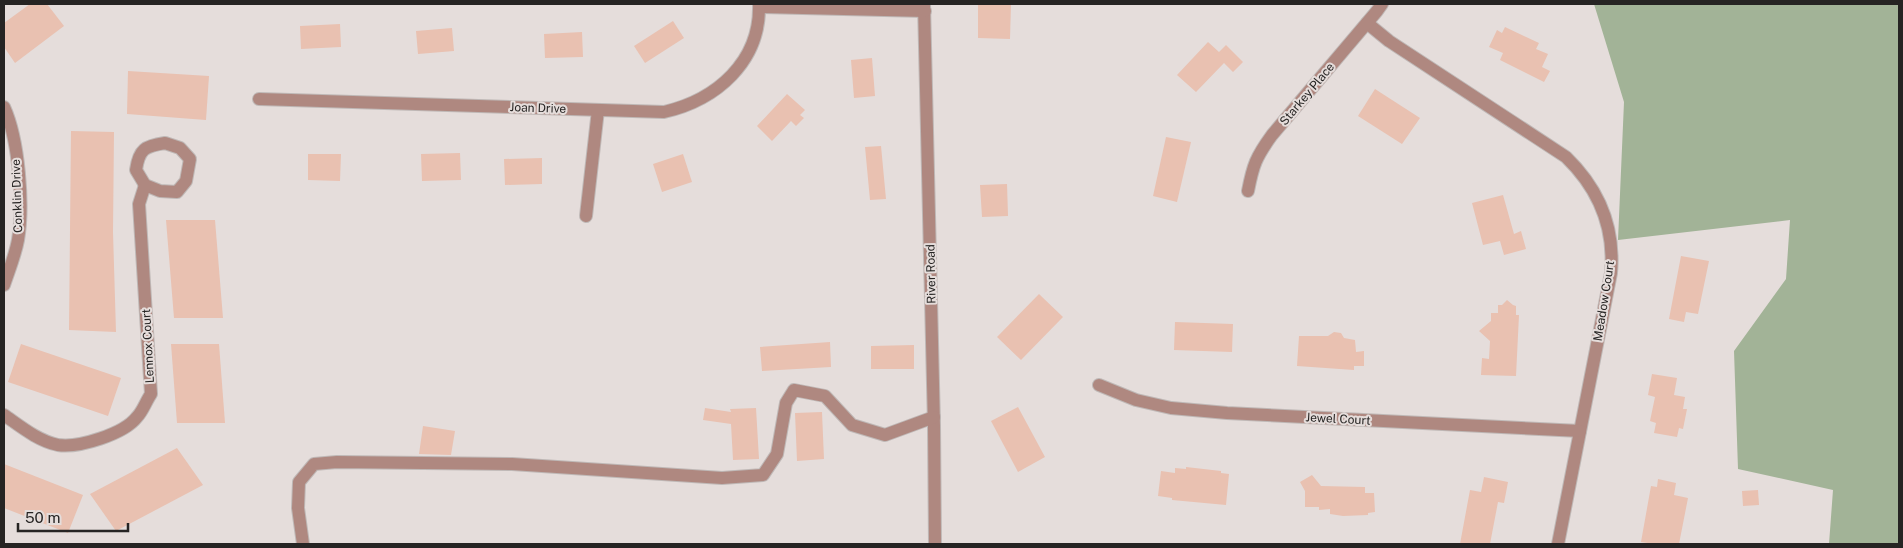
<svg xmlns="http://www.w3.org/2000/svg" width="1903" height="548" font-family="'Public Sans',sans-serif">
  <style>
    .green { fill: #a2b397 }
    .building { fill: #e9c1b1 }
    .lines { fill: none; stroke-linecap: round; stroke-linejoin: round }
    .minor-casing { stroke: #bfb8b6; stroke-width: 14 }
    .minor { stroke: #af8880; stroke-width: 12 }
    .labels { text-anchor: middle; stroke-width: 4; stroke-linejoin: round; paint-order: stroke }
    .street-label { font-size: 12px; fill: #262423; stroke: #e5dddb }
  </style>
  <rect width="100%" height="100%" fill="#e5dddb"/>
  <polygon class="green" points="1594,4 1899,4 1899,544 1829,544 1833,490 1738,469 1734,351 1786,279 1790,220 1618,240 1624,102"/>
  <g class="building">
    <polygon points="30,4 47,4 64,26 15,63 4,47 4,23"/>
    <polygon points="978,4 1011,4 1010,39 978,38"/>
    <polygon points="673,21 684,38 645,63 634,46"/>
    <polygon points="340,24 341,47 301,49 300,26"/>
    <polygon points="1505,27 1539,43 1536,49 1548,54 1542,67 1550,71 1544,82 1500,60 1503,53 1489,47 1497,30 1502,33"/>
    <polygon points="452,28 454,51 418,54 416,31"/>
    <polygon points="582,32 583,57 545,58 544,34"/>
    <polygon points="1208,42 1219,52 1226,45 1243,62 1233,72 1224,63 1196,92 1177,75"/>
    <polygon points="872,58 875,96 854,98 851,60"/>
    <polygon points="128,71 209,76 206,120 127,114"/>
    <polygon points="1375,89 1420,118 1402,144 1358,116"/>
    <polygon points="787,94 805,110 800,115 804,118 796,126 791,121 772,141 757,126"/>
    <polygon points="71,131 114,132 113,232 116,332 69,330"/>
    <polygon points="1166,137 1191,142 1177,202 1153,196"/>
    <polygon points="881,146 886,199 870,200 865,147"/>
    <polygon points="460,153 461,180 422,181 421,154"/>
    <polygon points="308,154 341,154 340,181 308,180"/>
    <polygon points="683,154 692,182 662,192 653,164"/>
    <polygon points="542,158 542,184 505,185 504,159"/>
    <polygon points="1007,184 1008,216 982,217 980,185"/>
    <polygon points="1503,195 1514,234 1521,231 1526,249 1504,255 1500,241 1483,245 1472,203"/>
    <polygon points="166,220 215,220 223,318 174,318"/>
    <polygon points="1681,256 1709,261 1698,314 1686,312 1684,322 1669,319"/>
    <polygon points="1039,294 1063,317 1021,360 997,337"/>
    <polygon points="1507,300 1513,305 1516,306 1516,315 1519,315 1516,376 1481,375 1482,358 1489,359 1490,341 1479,331 1491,321 1491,313 1498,313 1498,305 1502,305"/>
    <polygon points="1175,322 1233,324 1232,352 1174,350"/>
    <polygon points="1334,332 1341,333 1344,338 1355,340 1356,352 1364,351 1364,366 1354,366 1354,370 1297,366 1299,336 1328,336"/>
    <polygon points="830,342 831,367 762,371 760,347"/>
    <polygon points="21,344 121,378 108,416 8,382"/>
    <polygon points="171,344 219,344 225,423 177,423"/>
    <polygon points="914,345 914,369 871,369 871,346"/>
    <polygon points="1652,374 1677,378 1674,395 1685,397 1683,409 1687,409 1683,429 1679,428 1677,437 1654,433 1656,423 1650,421 1655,397 1648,395"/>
    <polygon points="1018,407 1045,457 1018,472 991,421"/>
    <polygon points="705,408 731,412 730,409 756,408 759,459 733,460 731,424 703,420"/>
    <polygon points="822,412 824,459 797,461 795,413"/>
    <polygon points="423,426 455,431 451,455 419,454"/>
    <polygon points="177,448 203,485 116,531 90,494"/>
    <polygon points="4,464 83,495 68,533 4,508"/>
    <polygon points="1186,467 1221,471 1221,473 1229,474 1226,505 1172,500 1172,498 1158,496 1161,471 1175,473 1175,468 1186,469"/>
    <polygon points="1312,475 1321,486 1365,487 1365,493 1374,493 1375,512 1368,513 1368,515 1343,516 1330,514 1330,509 1319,510 1319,507 1305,507 1305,491 1300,482"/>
    <polygon points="1484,477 1508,482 1504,503 1498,502 1490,544 1460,544 1470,490 1481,492"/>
    <polygon points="1658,479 1676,483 1674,495 1688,498 1679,544 1654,544 1641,542 1651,486 1657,487"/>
    <polygon points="1758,490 1759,505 1743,506 1742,491"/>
  </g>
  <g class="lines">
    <defs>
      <g id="minor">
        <polyline points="924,4 934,426 935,544"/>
        <polyline points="760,7 925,11"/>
        <path d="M 1367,23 L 1389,41 L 1566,157 C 1599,189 1615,227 1611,273 L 1558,544"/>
        <path d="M 259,99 L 664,112 C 716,100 761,62 759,4"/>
        <path d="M 4,107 C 19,140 24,205 18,240 C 15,256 9,270 4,285"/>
        <path d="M 165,143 L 180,148 L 190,159 L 186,181 L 177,192 L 160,191 L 145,185 L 136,170 C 139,149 145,146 165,143 Z"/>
        <path d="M 1248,191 C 1253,165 1256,157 1272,135 L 1377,11 L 1382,4"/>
        <polyline points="586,216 598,110"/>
        <polyline points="1099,385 1136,400 1171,408 1227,413 1580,431"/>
        <path d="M 4,415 C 20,426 38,441 58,445 C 79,448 124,434 137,417 C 143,411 146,401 151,394 L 139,204 L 145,185"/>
        <polyline points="303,544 298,508 299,482 314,464 337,462 512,464 722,478 763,475 777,454 786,403 794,390 825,396 852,425 885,435 934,417"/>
      </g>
    </defs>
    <use href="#minor" class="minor-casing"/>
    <use href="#minor" class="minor"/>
  </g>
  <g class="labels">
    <g class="street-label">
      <text transform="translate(1307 94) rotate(-50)" y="4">Starkey Place</text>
      <text transform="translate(538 108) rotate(2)" y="4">Joan Drive</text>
      <text transform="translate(17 196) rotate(-92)" y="4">Conklin Drive</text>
      <text transform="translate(931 274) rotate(-91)" y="4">River Road</text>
      <text transform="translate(1604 301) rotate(-81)" y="4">Meadow Court</text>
      <text transform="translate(148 346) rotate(-93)" y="4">Lennox Court</text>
      <text transform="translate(1338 419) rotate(3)" y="4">Jewel Court</text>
    </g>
  </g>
  <rect width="1903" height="548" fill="none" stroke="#262423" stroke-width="10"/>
  <path d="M18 523v8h110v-8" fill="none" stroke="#262423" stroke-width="2.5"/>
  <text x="25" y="523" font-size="15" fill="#262423" stroke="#e5dddb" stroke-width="4" paint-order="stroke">50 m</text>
</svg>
